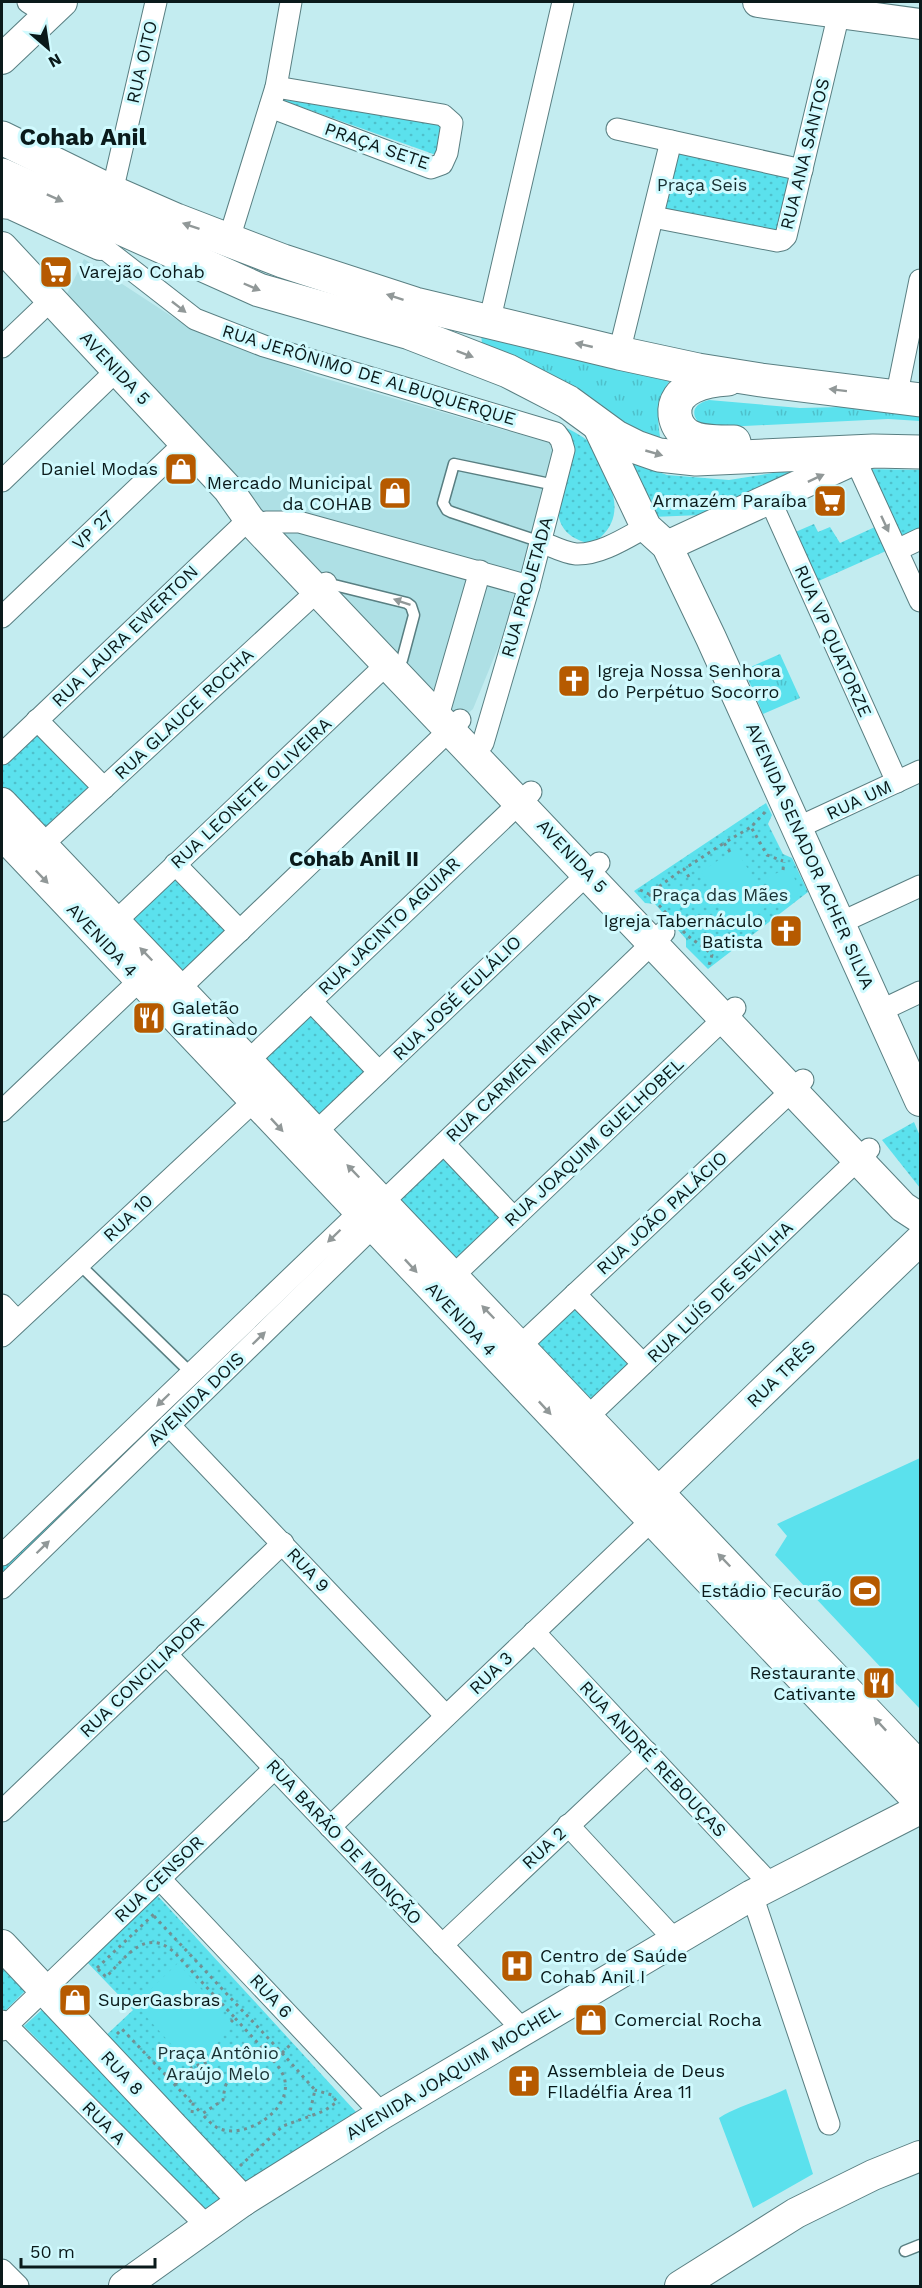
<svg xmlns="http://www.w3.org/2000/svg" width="922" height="2288" font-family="'Work Sans',sans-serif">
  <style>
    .built { fill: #aee0e5 }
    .grass { fill: url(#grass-tufts) }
    .park { fill: url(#park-dots) }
    .pitch { fill: #5be1ed }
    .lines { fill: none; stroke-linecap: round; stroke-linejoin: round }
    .lane-casing { stroke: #597f82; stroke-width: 13 }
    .street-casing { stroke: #597f82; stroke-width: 23 }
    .secondary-casing { stroke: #597f82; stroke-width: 32 }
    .primary-casing { stroke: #597f82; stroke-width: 35 }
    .path { stroke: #729093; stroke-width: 3; stroke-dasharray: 3 4.5; stroke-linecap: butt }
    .lane { stroke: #fff; stroke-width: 10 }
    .street { stroke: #fff; stroke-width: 21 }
    .secondary { stroke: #fff; stroke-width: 30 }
    .primary { stroke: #fff; stroke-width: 33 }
    .oneway { fill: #919898 }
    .labels { text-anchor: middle; stroke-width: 6; stroke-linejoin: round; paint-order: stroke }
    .street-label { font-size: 18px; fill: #0a1a1b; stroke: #d0fafe }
    .park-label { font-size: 18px; fill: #183033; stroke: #d0fafe }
    .poi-label { font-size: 18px; fill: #0a1a1b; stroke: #d0fafe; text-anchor: start }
    .quarter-label { font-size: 21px; font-weight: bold; fill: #0a1a1b; stroke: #d0fafe }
    .district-label { font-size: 24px; font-weight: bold; fill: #0a1a1b; stroke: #d0fafe }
  </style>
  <defs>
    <pattern id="grass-tufts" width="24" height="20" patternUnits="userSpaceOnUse" patternTransform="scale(1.5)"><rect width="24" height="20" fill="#5be1ed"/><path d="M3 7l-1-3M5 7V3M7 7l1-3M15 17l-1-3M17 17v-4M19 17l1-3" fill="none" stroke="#4ec0cb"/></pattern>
    <pattern id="park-dots" width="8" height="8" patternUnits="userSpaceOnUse" patternTransform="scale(1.5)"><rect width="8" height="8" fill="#5be1ed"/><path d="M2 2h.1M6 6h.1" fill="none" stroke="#4ec0cb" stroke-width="1.8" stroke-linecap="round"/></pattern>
  </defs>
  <rect width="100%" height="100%" fill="#c3ecf0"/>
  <polygon class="built" points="84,259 188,327 316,376 553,444 541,542 473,709 466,715 459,717 441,700 326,583 65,298"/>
  <g class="grass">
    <path d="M 481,335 L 670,380 C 657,403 656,415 661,442 L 632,431 L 482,343 Z"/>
    <path d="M 709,400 L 800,408 L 842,407 L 920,414 L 920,421 L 888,419 L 705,428 C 690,417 690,405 709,400 Z"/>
    <polygon points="780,654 800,698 763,714 744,670"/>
    <polygon points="131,1441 139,1449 2,1579 2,1562"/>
  </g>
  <g class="park">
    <polygon points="279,99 444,121 436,155"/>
    <polygon points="677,148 799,176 781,233 663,209"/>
    <path d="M 565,427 C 574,432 585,437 592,445 C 597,450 600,459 602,465 C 613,490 624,515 601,537 C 596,541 590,544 584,542 C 531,525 576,462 565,427 Z"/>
    <polygon points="626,460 667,475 729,480 824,465 701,515 652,517"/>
    <polygon points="867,469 920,470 920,533 901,542"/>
    <polygon points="814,524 818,532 830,527 840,543 875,527 886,551 814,583 793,533"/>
    <polygon points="38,727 97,788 44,838 2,793 2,761"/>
    <polygon points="766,803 772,815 768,824 783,854 792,858 808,892 708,969 686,947 686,939 655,904 645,903 634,891"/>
    <polygon points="175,873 236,933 188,976 128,914"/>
    <polygon points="312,1012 368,1073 317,1123 260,1061"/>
    <polygon points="914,1122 920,1136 920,1188 882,1140"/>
    <polygon points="446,1155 504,1216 451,1266 395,1205"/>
    <polygon points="573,1306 633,1367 588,1411 528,1350"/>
    <polygon points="156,1894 356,2112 239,2188 100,2041 133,2010 85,1960"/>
    <polygon points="2,1960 28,1988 5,2011 2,2008"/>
    <polygon points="44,2008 226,2198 208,2212 24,2026"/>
  </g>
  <g class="pitch">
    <polygon points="735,849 771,904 737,926 701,872"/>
    <polygon points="789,867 802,894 778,905 765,879"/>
    <polygon points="920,1458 920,1709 775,1555 787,1536 777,1524"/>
    <polygon points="178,1963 233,2025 188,2063 135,2004"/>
    <path d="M 786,2089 L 813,2174 L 753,2208 L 719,2118 C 739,2105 764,2100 786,2089 Z"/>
  </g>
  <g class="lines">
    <defs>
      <g id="lane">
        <polyline points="541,542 451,512 447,510 443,503 454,464 555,485"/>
        <polyline points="326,583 407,603 411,606 414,615 402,660 393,668"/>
        <polyline points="79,1264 191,1373"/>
        <polyline points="905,2251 920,2245"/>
      </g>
      <g id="street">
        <polyline points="28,2 48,15"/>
        <polyline points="270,107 431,168 442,164 447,153 452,123 443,115 276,87"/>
        <polyline points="617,129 671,141"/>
        <polyline points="112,192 156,2"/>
        <polyline points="653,217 777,241 782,240 786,236 839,13"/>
        <polyline points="105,233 100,245 195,319 264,346 556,433 561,440 564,450 529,586 483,743"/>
        <polyline points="229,239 276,87 291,2"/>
        <polyline points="489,323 563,2"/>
        <polyline points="2,347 51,300"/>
        <polyline points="619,353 671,141 802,170"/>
        <polyline points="896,398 920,280"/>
        <polyline points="855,459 920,601"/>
        <polyline points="2,481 117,370"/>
        <polyline points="770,500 897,782"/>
        <polyline points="266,522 299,522 529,586"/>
        <path d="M 541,542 C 552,546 564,553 576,554 C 600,555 626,538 646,527"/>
        <polyline points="897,550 920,539"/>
        <polyline points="2,617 185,443"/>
        <polyline points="438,716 480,571"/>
        <polyline points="37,720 104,788"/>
        <polyline points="2,754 249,519"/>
        <polyline points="797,828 920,771"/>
        <polyline points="42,845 326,583"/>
        <polyline points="175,864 240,931"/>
        <polyline points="115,922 388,663"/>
        <polyline points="840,923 920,886"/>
        <polyline points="179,989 460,720"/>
        <polyline points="311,1001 379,1072"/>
        <polyline points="880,1011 920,992"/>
        <polyline points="248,1061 531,792"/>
        <polyline points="2,1111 140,980"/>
        <polyline points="316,1132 599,863"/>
        <polyline points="444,1144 514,1218"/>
        <polyline points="383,1202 664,932"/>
        <polyline points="453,1276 735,1008"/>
        <polyline points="575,1294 643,1364"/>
        <polyline points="2,1305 17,1321"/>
        <polyline points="2,1336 254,1101"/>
        <polyline points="520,1346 803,1080"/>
        <polyline points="169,1425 446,1716"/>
        <polyline points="577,1427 869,1149"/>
        <polyline points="2,1555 370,1202"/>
        <polyline points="2,1588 382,1218"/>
        <polyline points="534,1632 771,1885"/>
        <polyline points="166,1654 523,2030"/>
        <polyline points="2,1811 283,1543"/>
        <polyline points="568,1825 674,1939"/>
        <polyline points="330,1827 652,1520"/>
        <polyline points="160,1879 382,2114"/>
        <polyline points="752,1895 829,2124"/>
        <polyline points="442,1945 647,1752"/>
        <polyline points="2,2021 207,2226"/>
        <polyline points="2,2030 275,1768"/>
        <polyline points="2,2270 18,2286"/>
      </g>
      <g id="secondary">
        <polyline points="758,2 920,24"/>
        <polyline points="2,59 62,2"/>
        <polyline points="2,203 11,204 100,245"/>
        <polyline points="2,247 228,489 249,519 903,1207 920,1218"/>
        <polyline points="596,422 646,527 667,546 711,638 920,1101"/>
        <polyline points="667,546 871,452"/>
        <polyline points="2,803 920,1767"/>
        <polyline points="2,834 920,1803"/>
        <polyline points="644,1506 920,1240"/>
        <polyline points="2,1945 243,2201"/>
        <polyline points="124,2286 243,2201 382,2114 752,1895 920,1809"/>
        <polyline points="680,2286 796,2213 873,2175 920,2156"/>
      </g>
      <g id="primary">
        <polyline points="2,138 112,192 176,220 283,261 415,304 619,353 698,370 761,380 920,400"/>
        <polyline points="2,175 259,290 410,333 508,371 568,402 616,437 636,447 659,455 696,459 873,451 920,452"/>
        <path d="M 728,379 C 707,380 672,387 675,415 C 676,423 680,430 687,435 C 700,443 719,442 734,442"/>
      </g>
    </defs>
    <use href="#lane" class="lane-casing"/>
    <use href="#street" class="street-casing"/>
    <use href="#secondary" class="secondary-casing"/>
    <use href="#primary" class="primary-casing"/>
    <g class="path">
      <polyline points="765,812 751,827 767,855 783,861"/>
      <polyline points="730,852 724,843 751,827"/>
      <polyline points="783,870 784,862"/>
      <polyline points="689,877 684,869 724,843"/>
      <polyline points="640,890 649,894 683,869"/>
      <polyline points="649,894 666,913"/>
      <path d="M 683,931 C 692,941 703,945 712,955 L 709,965"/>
      <polyline points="154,1916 282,2053 290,2045"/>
      <polyline points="97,1968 154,1914"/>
      <path d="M 98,1969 L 106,1977 C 126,1957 146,1926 175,1953 L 235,2018 L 231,2022"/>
      <polyline points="117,2034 122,2029 193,2104"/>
      <path d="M 240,2051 L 241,2064 C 230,2083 226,2074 223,2100 L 202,2114 C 206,2118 211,2124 216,2127 C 241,2142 295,2111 284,2077 C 280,2067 272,2059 265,2051"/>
      <polyline points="282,2053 315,2090 309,2116"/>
      <polyline points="175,2085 183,2073 195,2066 248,2049 265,2051 235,2018"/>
      <polyline points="192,2113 193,2104 202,2114"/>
      <polyline points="240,2166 283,2126 324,2111 337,2102 332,2095 315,2090"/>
    </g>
    <use href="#lane" class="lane"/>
    <use href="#street" class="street"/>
    <use href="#secondary" class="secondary"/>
    <use href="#primary" class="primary"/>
  </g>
  <defs><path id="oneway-solid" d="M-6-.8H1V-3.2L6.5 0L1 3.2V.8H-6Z" transform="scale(1.5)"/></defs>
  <g class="oneway">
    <use href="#oneway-solid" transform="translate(55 198) rotate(24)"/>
    <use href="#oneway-solid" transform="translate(191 226) rotate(-161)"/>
    <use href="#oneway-solid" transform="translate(252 287) rotate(23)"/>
    <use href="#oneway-solid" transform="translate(395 297) rotate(-162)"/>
    <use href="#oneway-solid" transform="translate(179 307) rotate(38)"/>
    <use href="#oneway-solid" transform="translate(584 345) rotate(-167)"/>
    <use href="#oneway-solid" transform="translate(465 354) rotate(21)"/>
    <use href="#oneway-solid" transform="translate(838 390) rotate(-173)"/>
    <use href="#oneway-solid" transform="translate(654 453) rotate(16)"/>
    <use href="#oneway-solid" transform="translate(816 478) rotate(-25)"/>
    <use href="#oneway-solid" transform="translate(885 524) rotate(65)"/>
    <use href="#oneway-solid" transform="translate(402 602) rotate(-161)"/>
    <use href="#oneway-solid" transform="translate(42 877) rotate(46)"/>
    <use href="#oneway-solid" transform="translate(146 954) rotate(-134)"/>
    <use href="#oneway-solid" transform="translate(277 1125) rotate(47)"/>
    <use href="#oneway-solid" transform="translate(353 1171) rotate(-134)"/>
    <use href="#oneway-solid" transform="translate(334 1236) rotate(136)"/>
    <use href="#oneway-solid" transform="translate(411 1266) rotate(47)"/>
    <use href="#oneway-solid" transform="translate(488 1312) rotate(-134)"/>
    <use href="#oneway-solid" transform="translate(259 1338) rotate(-44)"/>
    <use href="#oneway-solid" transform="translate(163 1400) rotate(136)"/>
    <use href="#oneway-solid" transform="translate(545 1408) rotate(47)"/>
    <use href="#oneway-solid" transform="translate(43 1547) rotate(-44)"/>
    <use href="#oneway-solid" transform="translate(724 1560) rotate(-134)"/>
    <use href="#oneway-solid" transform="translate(880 1724) rotate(-133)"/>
  </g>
  <defs>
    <symbol id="supermarket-square" viewBox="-11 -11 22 22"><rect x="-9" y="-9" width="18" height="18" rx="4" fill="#b65a00" stroke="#d0fafe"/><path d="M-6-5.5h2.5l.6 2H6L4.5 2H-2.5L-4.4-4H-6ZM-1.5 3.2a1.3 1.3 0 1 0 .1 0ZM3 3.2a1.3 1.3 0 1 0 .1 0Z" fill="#fff"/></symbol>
    <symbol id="shop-square" viewBox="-11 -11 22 22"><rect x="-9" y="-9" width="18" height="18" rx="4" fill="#b65a00" stroke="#d0fafe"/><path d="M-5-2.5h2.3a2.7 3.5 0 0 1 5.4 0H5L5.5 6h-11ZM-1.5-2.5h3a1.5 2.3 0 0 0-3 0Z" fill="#fff"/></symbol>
    <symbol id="church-square" viewBox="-11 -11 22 22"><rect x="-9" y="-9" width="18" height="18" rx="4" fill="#b65a00" stroke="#d0fafe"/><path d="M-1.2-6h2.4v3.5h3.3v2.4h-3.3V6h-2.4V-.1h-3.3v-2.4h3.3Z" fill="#fff"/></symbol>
    <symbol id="restaurant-square" viewBox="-11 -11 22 22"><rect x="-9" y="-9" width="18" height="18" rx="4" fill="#b65a00" stroke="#d0fafe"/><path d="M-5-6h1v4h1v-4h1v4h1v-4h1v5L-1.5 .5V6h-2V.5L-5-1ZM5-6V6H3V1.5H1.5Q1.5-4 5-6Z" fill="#fff"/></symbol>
    <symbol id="stadium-square" viewBox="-11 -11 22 22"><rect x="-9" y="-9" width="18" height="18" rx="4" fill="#b65a00" stroke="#d0fafe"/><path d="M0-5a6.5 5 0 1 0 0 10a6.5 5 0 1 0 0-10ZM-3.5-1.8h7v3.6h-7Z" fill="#fff"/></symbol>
    <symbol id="hospital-square" viewBox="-11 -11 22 22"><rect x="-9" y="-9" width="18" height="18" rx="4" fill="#b65a00" stroke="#d0fafe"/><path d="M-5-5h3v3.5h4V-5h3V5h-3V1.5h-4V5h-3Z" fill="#fff"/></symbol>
  </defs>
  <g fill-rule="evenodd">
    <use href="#supermarket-square" x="37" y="253" width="38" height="38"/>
    <use href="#shop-square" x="162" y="450" width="38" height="38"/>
    <use href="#shop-square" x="376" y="474" width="38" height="38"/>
    <use href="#supermarket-square" x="811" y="482" width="38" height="38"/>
    <use href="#church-square" x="555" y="662" width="38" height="38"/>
    <use href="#church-square" x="767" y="912" width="38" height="38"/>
    <use href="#restaurant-square" x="130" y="999" width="38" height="38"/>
    <use href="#stadium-square" x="846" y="1572" width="38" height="38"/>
    <use href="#restaurant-square" x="860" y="1664" width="38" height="38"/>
    <use href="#hospital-square" x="498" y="1947" width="38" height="38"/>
    <use href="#shop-square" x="56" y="1981" width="38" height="38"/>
    <use href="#shop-square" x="572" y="2001" width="38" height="38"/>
    <use href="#church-square" x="505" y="2062" width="38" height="38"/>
  </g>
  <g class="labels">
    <g class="street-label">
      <text transform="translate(142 62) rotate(-77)" y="6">RUA OITO</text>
      <text transform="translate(377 146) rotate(19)" y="6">PRAÇA SETE</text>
      <text transform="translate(805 154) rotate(-76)" y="6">RUA ANA SANTOS</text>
      <text transform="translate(115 368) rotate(47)" y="6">AVENIDA 5</text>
      <text transform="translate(369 375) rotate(17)" y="6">RUA JERÔNIMO DE ALBUQUERQUE</text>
      <text transform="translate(93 530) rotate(-43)" y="6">VP 27</text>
      <text transform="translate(527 587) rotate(-74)" y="6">RUA PROJETADA</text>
      <text transform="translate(125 636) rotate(-44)" y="6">RUA LAURA EWERTON</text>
      <text transform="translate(833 641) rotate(66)" y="6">RUA VP QUATORZE</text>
      <text transform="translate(184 714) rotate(-43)" y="6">RUA GLAUCE ROCHA</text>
      <text transform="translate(251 793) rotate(-43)" y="6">RUA LEONETE OLIVEIRA</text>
      <text transform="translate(859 800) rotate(-25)" y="6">RUA UM</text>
      <text transform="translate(572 856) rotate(47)" y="6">AVENIDA 5</text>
      <text transform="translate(810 856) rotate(66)" y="6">AVENIDA SENADOR ACHER SILVA</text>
      <text transform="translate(389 926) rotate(-44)" y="6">RUA JACINTO AGUIAR</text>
      <text transform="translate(102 940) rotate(47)" y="6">AVENIDA 4</text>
      <text transform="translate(457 998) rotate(-44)" y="6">RUA JOSÉ EULÁLIO</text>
      <text transform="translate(523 1067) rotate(-44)" y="6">RUA CARMEN MIRANDA</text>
      <text transform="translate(594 1142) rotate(-43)" y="6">RUA JOAQUIM GUELHOBEL</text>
      <text transform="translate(662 1213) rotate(-43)" y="6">RUA JOÃO PALÁCIO</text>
      <text transform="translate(128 1218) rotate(-43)" y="6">RUA 10</text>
      <text transform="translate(720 1292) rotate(-44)" y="6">RUA LUÍS DE SEVILHA</text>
      <text transform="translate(461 1319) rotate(47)" y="6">AVENIDA 4</text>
      <text transform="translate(781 1374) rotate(-44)" y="6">RUA TRÊS</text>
      <text transform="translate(196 1399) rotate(-44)" y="6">AVENIDA DOIS</text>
      <text transform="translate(308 1570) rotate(47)" y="6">RUA 9</text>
      <text transform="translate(491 1673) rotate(-44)" y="6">RUA 3</text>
      <text transform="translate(142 1677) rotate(-44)" y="6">RUA CONCILIADOR</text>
      <text transform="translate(653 1759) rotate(47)" y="6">RUA ANDRÉ REBOUÇAS</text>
      <text transform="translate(344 1842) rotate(47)" y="6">RUA BARÃO DE MONÇÃO</text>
      <text transform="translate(544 1848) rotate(-43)" y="6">RUA 2</text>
      <text transform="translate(159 1879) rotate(-44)" y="6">RUA CENSOR</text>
      <text transform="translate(271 1996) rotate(47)" y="6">RUA 6</text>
      <text transform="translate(453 2072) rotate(-31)" y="6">AVENIDA JOAQUIM MOCHEL</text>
      <text transform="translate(122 2073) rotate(47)" y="6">RUA 8</text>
      <text transform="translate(104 2123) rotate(45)" y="6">RUA A</text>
    </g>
    <g class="park-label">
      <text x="702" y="191">Praça Seis</text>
      <text x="720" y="901">Praça das Mães</text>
      <text x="218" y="2059">Praça Antônio<tspan x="218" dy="21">Araújo Melo</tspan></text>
    </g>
    <g class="poi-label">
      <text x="79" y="278">Varejão Cohab</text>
      <text x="158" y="475" text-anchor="end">Daniel Modas</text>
      <text x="372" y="489" text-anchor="end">Mercado Municipal<tspan x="372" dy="21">da COHAB</tspan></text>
      <text x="807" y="507" text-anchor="end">Armazém Paraíba</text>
      <text x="597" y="677">Igreja Nossa Senhora<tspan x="597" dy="21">do Perpétuo Socorro</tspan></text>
      <text x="763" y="927" text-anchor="end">Igreja Tabernáculo<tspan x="763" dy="21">Batista</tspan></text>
      <text x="172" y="1014">Galetão<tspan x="172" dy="21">Gratinado</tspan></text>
      <text x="842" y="1597" text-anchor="end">Estádio Fecurão</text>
      <text x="856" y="1679" text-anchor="end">Restaurante<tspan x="856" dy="21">Cativante</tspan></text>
      <text x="540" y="1962">Centro de Saúde<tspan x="540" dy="21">Cohab Anil I</tspan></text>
      <text x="98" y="2006">SuperGasbras</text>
      <text x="614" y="2026">Comercial Rocha</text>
      <text x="547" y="2077">Assembleia de Deus<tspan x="547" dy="21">FIladélfia Área 11</tspan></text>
    </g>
    <g class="quarter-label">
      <text x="354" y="866">Cohab Anil II</text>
    </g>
    <g class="district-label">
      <text x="83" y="145">Cohab Anil</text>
    </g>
  </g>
  <rect width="922" height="2288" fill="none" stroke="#0a1a1b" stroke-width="6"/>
  <g transform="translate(48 48) rotate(151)" stroke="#d0fafe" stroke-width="4.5" paint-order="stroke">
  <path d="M0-4.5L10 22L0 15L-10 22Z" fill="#0a1a1b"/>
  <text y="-9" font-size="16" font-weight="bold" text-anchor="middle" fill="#0a1a1b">N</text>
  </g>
  <path d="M21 2258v9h134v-9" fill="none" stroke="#0a1a1b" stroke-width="3"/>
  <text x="30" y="2258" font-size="18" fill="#0a1a1b" stroke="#d0fafe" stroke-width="4.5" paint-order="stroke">50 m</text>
</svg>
